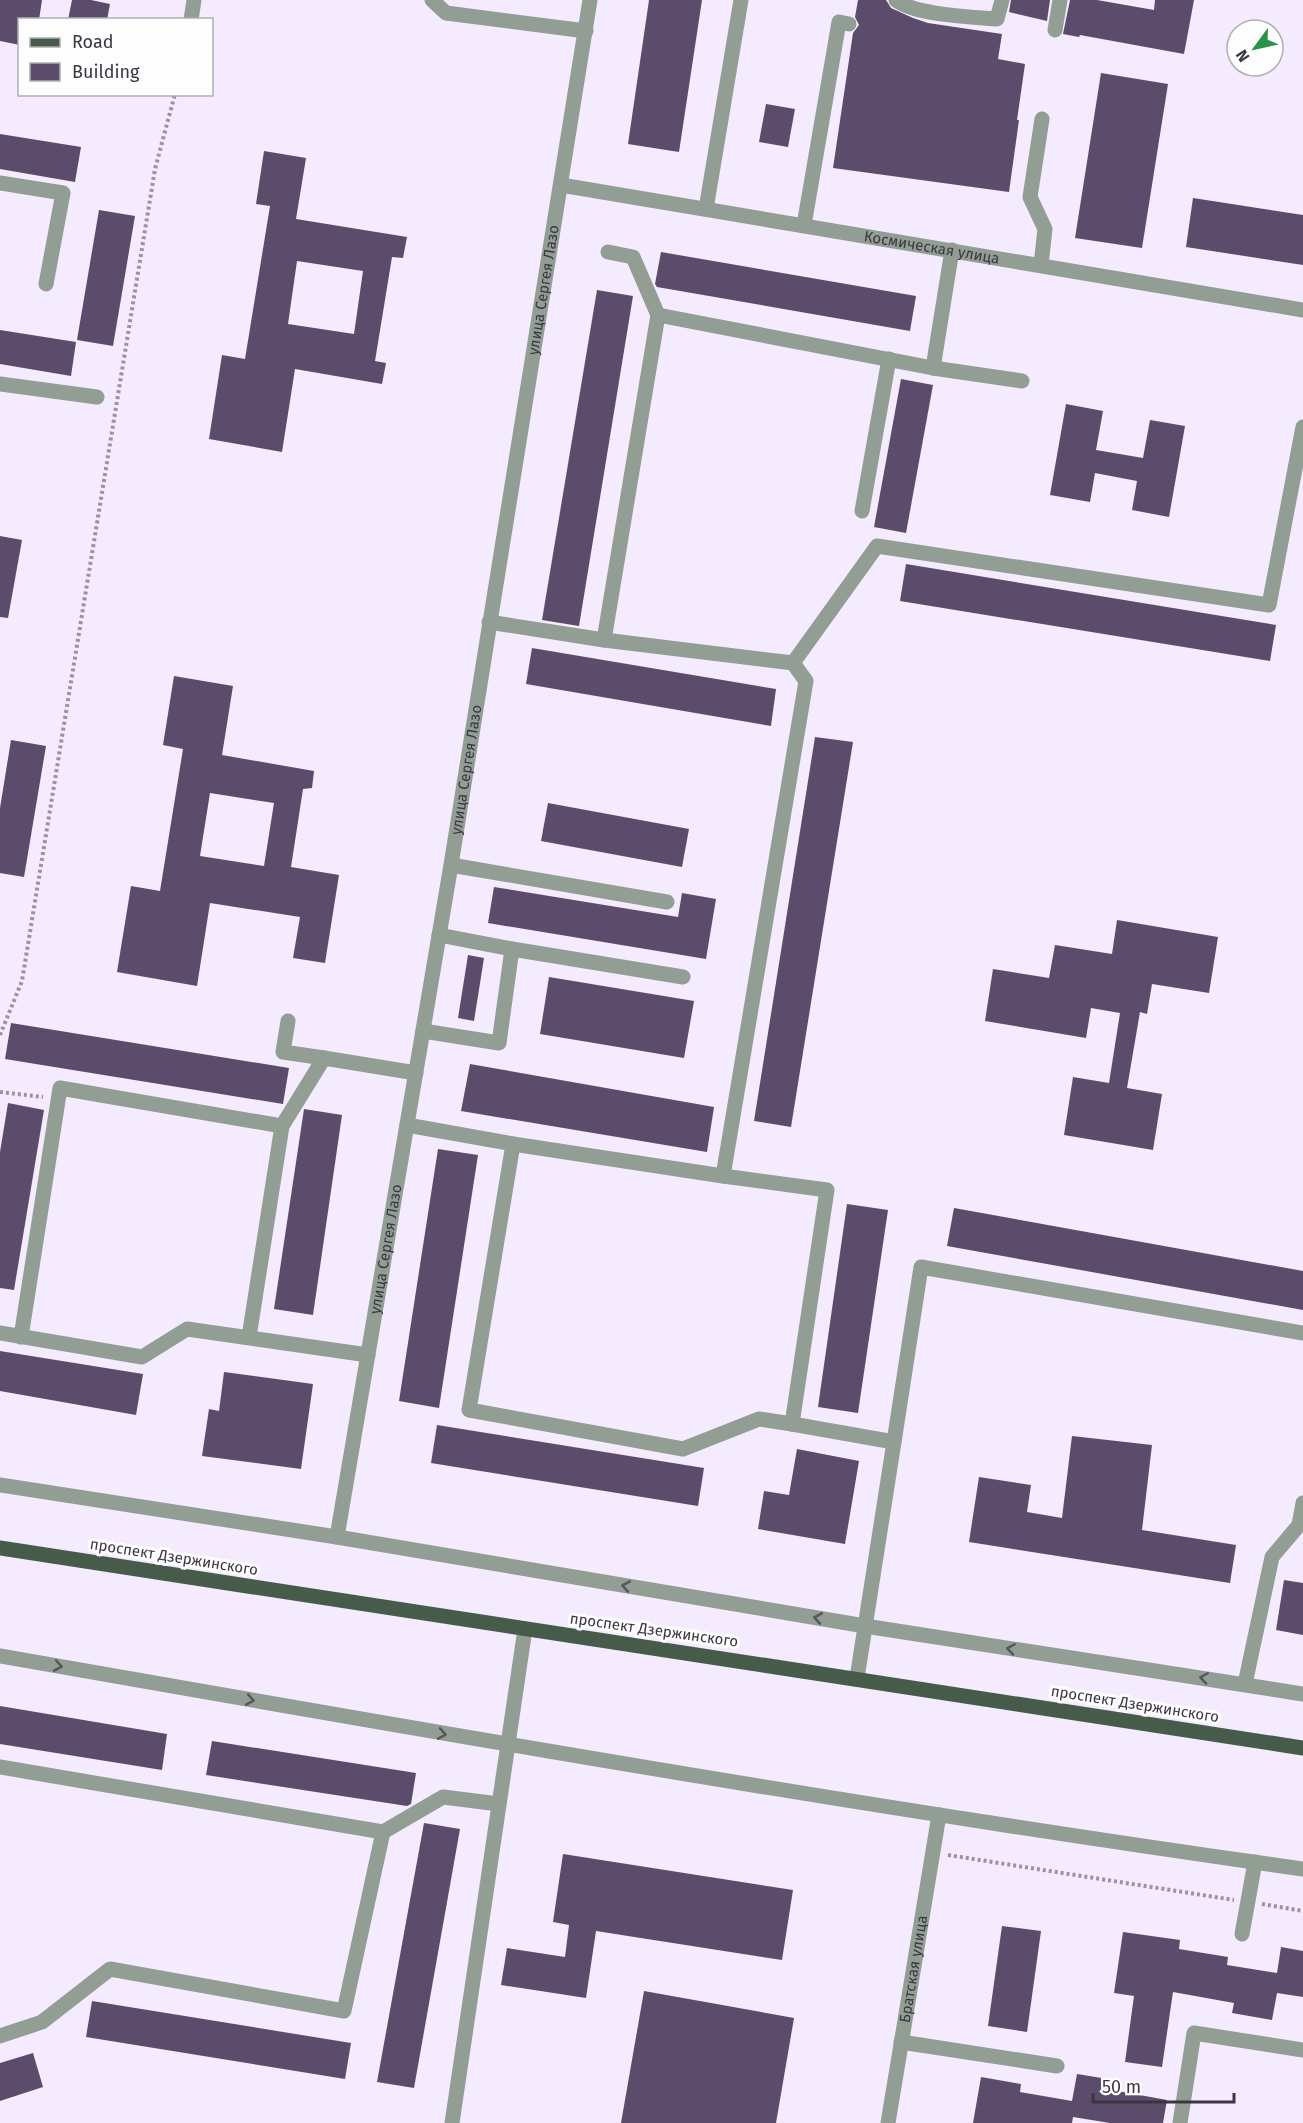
<svg xmlns="http://www.w3.org/2000/svg" width="1303" height="2123" font-family="'Fira Sans',sans-serif">
  <style>
    .building { fill: #5c4c6b; fill-rule: evenodd }
    .lines { fill: none; stroke-linecap: round; stroke-linejoin: round }
    .path { stroke: #9a92a2; stroke-width: 4; stroke-dasharray: 3 3; stroke-linecap: butt }
    .minor { stroke: #929e94; stroke-width: 15 }
    .major { stroke: #475b4a; stroke-width: 15 }
    .oneway { stroke: #56555b }
    .labels { text-anchor: middle; stroke-width: 6; stroke-linejoin: round; paint-order: stroke }
    .street-label { font-size: 15px; fill: #3c3642; stroke: #fdfdfd }
  </style>
  <rect width="100%" height="100%" fill="#f4ebfe"/>
  <g class="building">
    <polygon points="0,0 42,0 39,20 20,20 20,45 0,41"/>
    <polygon points="72,0 91,0 110,4 107,20 68,20"/>
    <polygon points="649,0 702,0 679,152 628,144"/>
    <polygon points="858,0 886,0 891,8 913,18 928,23 1002,34 998,59 1025,64 1017,120 1019,120 1009,192 833,168 853,33 859,25 855,17"/>
    <polygon points="1011,0 1050,0 1047,21 1009,12"/>
    <polygon points="1070,0 1097,0 1154,10 1155,0 1194,0 1184,54 1080,35 1079,37 1063,34"/>
    <polygon points="1101,73 1168,84 1142,248 1075,238"/>
    <polygon points="766,104 795,109 788,147 759,142"/>
    <polygon points="0,134 81,147 75,182 0,169"/>
    <path d="M 264,151 L 306,158 L 296,219 L 407,237 L 403,258 L 392,257 L 375,361 L 386,363 L 382,384 L 295,369 L 282,452 L 209,439 L 222,355 L 245,359 L 270,206 L 256,204 ZM 297,261 L 363,271 L 354,334 L 288,324 Z"/>
    <polygon points="1193,198 1303,215 1303,265 1186,247"/>
    <polygon points="99,210 135,216 113,346 77,340"/>
    <polygon points="661,252 916,296 910,331 657,287 655,284"/>
    <polygon points="597,290 633,296 579,626 542,620"/>
    <polygon points="0,330 76,342 71,376 0,364"/>
    <polygon points="901,379 933,385 906,533 874,527"/>
    <polygon points="1066,404 1103,411 1096,450 1143,458 1150,420 1185,426 1169,517 1132,510 1137,481 1095,473 1090,502 1050,495"/>
    <polygon points="0,536 22,540 8,618 0,617"/>
    <polygon points="906,564 1276,625 1270,661 900,601"/>
    <polygon points="532,648 776,689 771,726 526,684"/>
    <path d="M 174,676 L 233,686 L 222,755 L 314,771 L 312,788 L 303,789 L 291,867 L 339,875 L 325,963 L 293,958 L 300,917 L 210,903 L 197,986 L 117,972 L 131,886 L 160,891 L 183,749 L 163,745 ZM 210,793 L 274,803 L 264,866 L 200,856 Z"/>
    <polygon points="815,737 853,742 791,1127 754,1121"/>
    <polygon points="11,740 46,746 24,877 0,873 0,808"/>
    <polygon points="548,803 689,829 682,867 541,841"/>
    <polygon points="494,887 678,917 682,893 716,899 706,959 488,923"/>
    <polygon points="1117,920 1218,937 1209,993 1152,984 1147,1014 1140,1012 1127,1088 1162,1094 1153,1150 1064,1135 1073,1077 1109,1083 1120,1013 1091,1008 1086,1038 985,1021 993,969 1049,978 1055,945 1112,954"/>
    <polygon points="468,955 484,958 474,1021 458,1018"/>
    <polygon points="549,977 694,1001 684,1058 540,1034"/>
    <polygon points="11,1023 289,1068 283,1104 5,1059"/>
    <polygon points="470,1064 714,1107 707,1152 461,1111"/>
    <polygon points="8,1103 44,1110 14,1290 0,1288 0,1152"/>
    <polygon points="304,1109 342,1115 313,1315 274,1309"/>
    <polygon points="438,1149 478,1155 439,1408 399,1401"/>
    <polygon points="847,1204 888,1210 858,1413 818,1407"/>
    <polygon points="954,1208 1303,1271 1303,1310 947,1246"/>
    <polygon points="0,1351 143,1374 136,1415 0,1391"/>
    <polygon points="224,1372 313,1384 301,1469 202,1456 209,1409 219,1411"/>
    <polygon points="437,1425 704,1468 698,1506 431,1463"/>
    <polygon points="1072,1436 1152,1445 1142,1530 1236,1545 1230,1583 969,1542 979,1477 1031,1485 1027,1512 1062,1518"/>
    <polygon points="797,1449 859,1461 845,1544 758,1529 764,1491 789,1495"/>
    <polygon points="1284,1580 1303,1583 1303,1635 1276,1630"/>
    <polygon points="0,1706 167,1734 162,1770 0,1744"/>
    <polygon points="212,1741 416,1773 411,1804 407,1806 206,1775"/>
    <polygon points="424,1823 460,1829 414,2088 377,2082"/>
    <polygon points="563,1854 793,1890 782,1960 596,1931 586,1998 501,1985 507,1948 565,1957 569,1925 553,1922"/>
    <polygon points="1002,1926 1041,1931 1027,2032 988,2026"/>
    <polygon points="1123,1932 1180,1940 1179,1949 1228,1957 1227,1965 1277,1973 1281,1947 1303,1951 1303,1997 1277,1993 1272,2020 1232,2013 1234,2003 1173,1992 1162,2067 1125,2062 1134,1996 1114,1993"/>
    <polygon points="644,1991 794,2018 776,2123 621,2123"/>
    <polygon points="92,2001 351,2043 345,2079 86,2037"/>
    <polygon points="33,2053 43,2087 0,2101 0,2063"/>
    <polygon points="1077,2074 1114,2080 1112,2090 1167,2100 1163,2123 1110,2123 1073,2117 1072,2123 973,2123 981,2077 1021,2084 1020,2092 1072,2101"/>
  </g>
  <g class="lines">
    <g class="path">
      <polyline points="0,1035 22,981 155,169 175,94"/>
      <polyline points="0,1092 43,1097"/>
      <polyline points="948,1855 1234,1900"/>
      <polyline points="1262,1904 1303,1911"/>
    </g>
    <g class="minor">
      <polyline points="432,0 446,13 586,31"/>
      <path d="M 896,0 C 915,15 972,17 997,19 L 1002,0"/>
      <polyline points="191,20 194,0"/>
      <polyline points="1055,30 1060,0"/>
      <polyline points="0,183 63,193 46,284"/>
      <path id="s1" d="M 561,185 L 1303,310"/>
      <polyline points="706,209 741,0"/>
      <polyline points="804,225 839,22 849,24"/>
      <polyline points="608,252 633,257 658,315"/>
      <polyline points="1041,265 1045,229 1030,197 1042,119"/>
      <polyline points="933,368 1022,381"/>
      <polyline points="0,384 97,397"/>
      <polyline points="862,511 889,359"/>
      <polyline points="604,640 658,315 933,368 952,250"/>
      <polyline points="793,663 877,546 1269,605 1303,427"/>
      <polyline points="451,865 667,902"/>
      <polyline points="439,935 512,949 683,977"/>
      <polyline points="288,1021 283,1052 324,1058"/>
      <polyline points="423,1031 499,1043 512,949"/>
      <polyline points="407,1125 513,1144 723,1176 806,681 793,663 604,640 489,622"/>
      <polyline points="282,1126 324,1058 416,1073"/>
      <polyline points="513,1144 469,1410 683,1449 759,1419 792,1424"/>
      <polyline points="723,1176 827,1190 792,1424 894,1442 857,1678"/>
      <polyline points="0,1333 142,1357 187,1329 368,1355"/>
      <polyline points="21,1337 60,1088 282,1126 249,1337"/>
      <polyline points="894,1442 921,1267 1303,1333"/>
      <polyline points="0,1485 337,1537 865,1626 1303,1694"/>
      <path id="s2" d="M 337,1537 L 451,865 L 590,0"/>
      <path d="M 0,1656 C 433,1732 867,1808 1303,1869"/>
      <polyline points="1245,1684 1272,1557 1299,1525 1303,1503"/>
      <polyline points="0,1767 383,1832"/>
      <polyline points="1242,1934 1255,1862"/>
      <polyline points="0,2036 42,2022 110,1969 344,2011 383,1832 443,1797 499,1804"/>
      <polyline points="901,2042 1057,2066"/>
      <polyline points="452,2123 525,1629"/>
      <path id="s3" d="M 888,2123 L 939,1815"/>
      <polyline points="1180,2123 1194,2033 1303,2050"/>
    </g>
    <polyline class="major" points="0,1548 1303,1748"/>
  </g>
  <defs><path id="oneway-chevron" d="M-2-3.5L2.5 0L-2 3.5" fill="none" stroke-width="1.6" stroke-linecap="round" stroke-linejoin="round" transform="scale(1.5)"/></defs>
  <g class="oneway">
    <use href="#oneway-chevron" transform="translate(626 1586) rotate(-170)"/>
    <use href="#oneway-chevron" transform="translate(818 1618) rotate(-170)"/>
    <use href="#oneway-chevron" transform="translate(1011 1649) rotate(-171)"/>
    <use href="#oneway-chevron" transform="translate(58 1666) rotate(10)"/>
    <use href="#oneway-chevron" transform="translate(1204 1678) rotate(-171)"/>
    <use href="#oneway-chevron" transform="translate(250 1700) rotate(10)"/>
    <use href="#oneway-chevron" transform="translate(442 1734) rotate(10)"/>
  </g>
  <g class="labels">
    <g class="street-label">
      <text dy="5" stroke="none"><textPath href="#s1" startOffset="376">Космическая улица</textPath></text>
      <text dy="5" stroke="none"><textPath href="#s2" startOffset="1264">улица Сергея Лазо</textPath></text>
      <text dy="5" stroke="none"><textPath href="#s2" startOffset="778">улица Сергея Лазо</textPath></text>
      <text dy="5" stroke="none"><textPath href="#s2" startOffset="292">улица Сергея Лазо</textPath></text>
      <text transform="translate(174 1557) rotate(9)" y="5">проспект Дзержинского</text>
      <text transform="translate(654 1630) rotate(8)" y="5">проспект Дзержинского</text>
      <text transform="translate(1135 1704) rotate(9)" y="5">проспект Дзержинского</text>
      <text dy="5" stroke="none"><textPath href="#s3" startOffset="156">Братская улица</textPath></text>
    </g>
  </g>
  <rect x="18" y="18" width="195" height="78" fill="#fdfdfd" stroke="#b0adb2" stroke-width="1.5"/>
  <rect x="30" y="38" width="30" height="9" fill="#475b4a" stroke="#b0adb2" stroke-width="1.5"/>
  <text x="72" y="48" font-size="18" fill="#3c3642">Road</text>
  <rect x="30" y="63" width="30" height="18" fill="#5c4c6b" stroke="#b0adb2" stroke-width="1.5"/>
  <text x="72" y="78" font-size="18" fill="#3c3642">Building</text>
  <g transform="translate(1255 48) rotate(237)"><circle r="28" fill="#fdfdfd" stroke="#b0adb2" stroke-width="1.5"/>
  <path d="M0-4.5L10 22L0 15L-10 22Z" fill="#2a934a"/>
  <text y="-9" font-size="16" font-weight="bold" text-anchor="middle" fill="#3c3642">N</text>
  </g>
  <path d="M1093 2093v9h141v-9" fill="none" stroke="#3c3642" stroke-width="3"/>
  <text x="1102" y="2093" font-size="18" fill="#3c3642" stroke="#fdfdfd" stroke-width="4.5" paint-order="stroke">50 m</text>
</svg>
